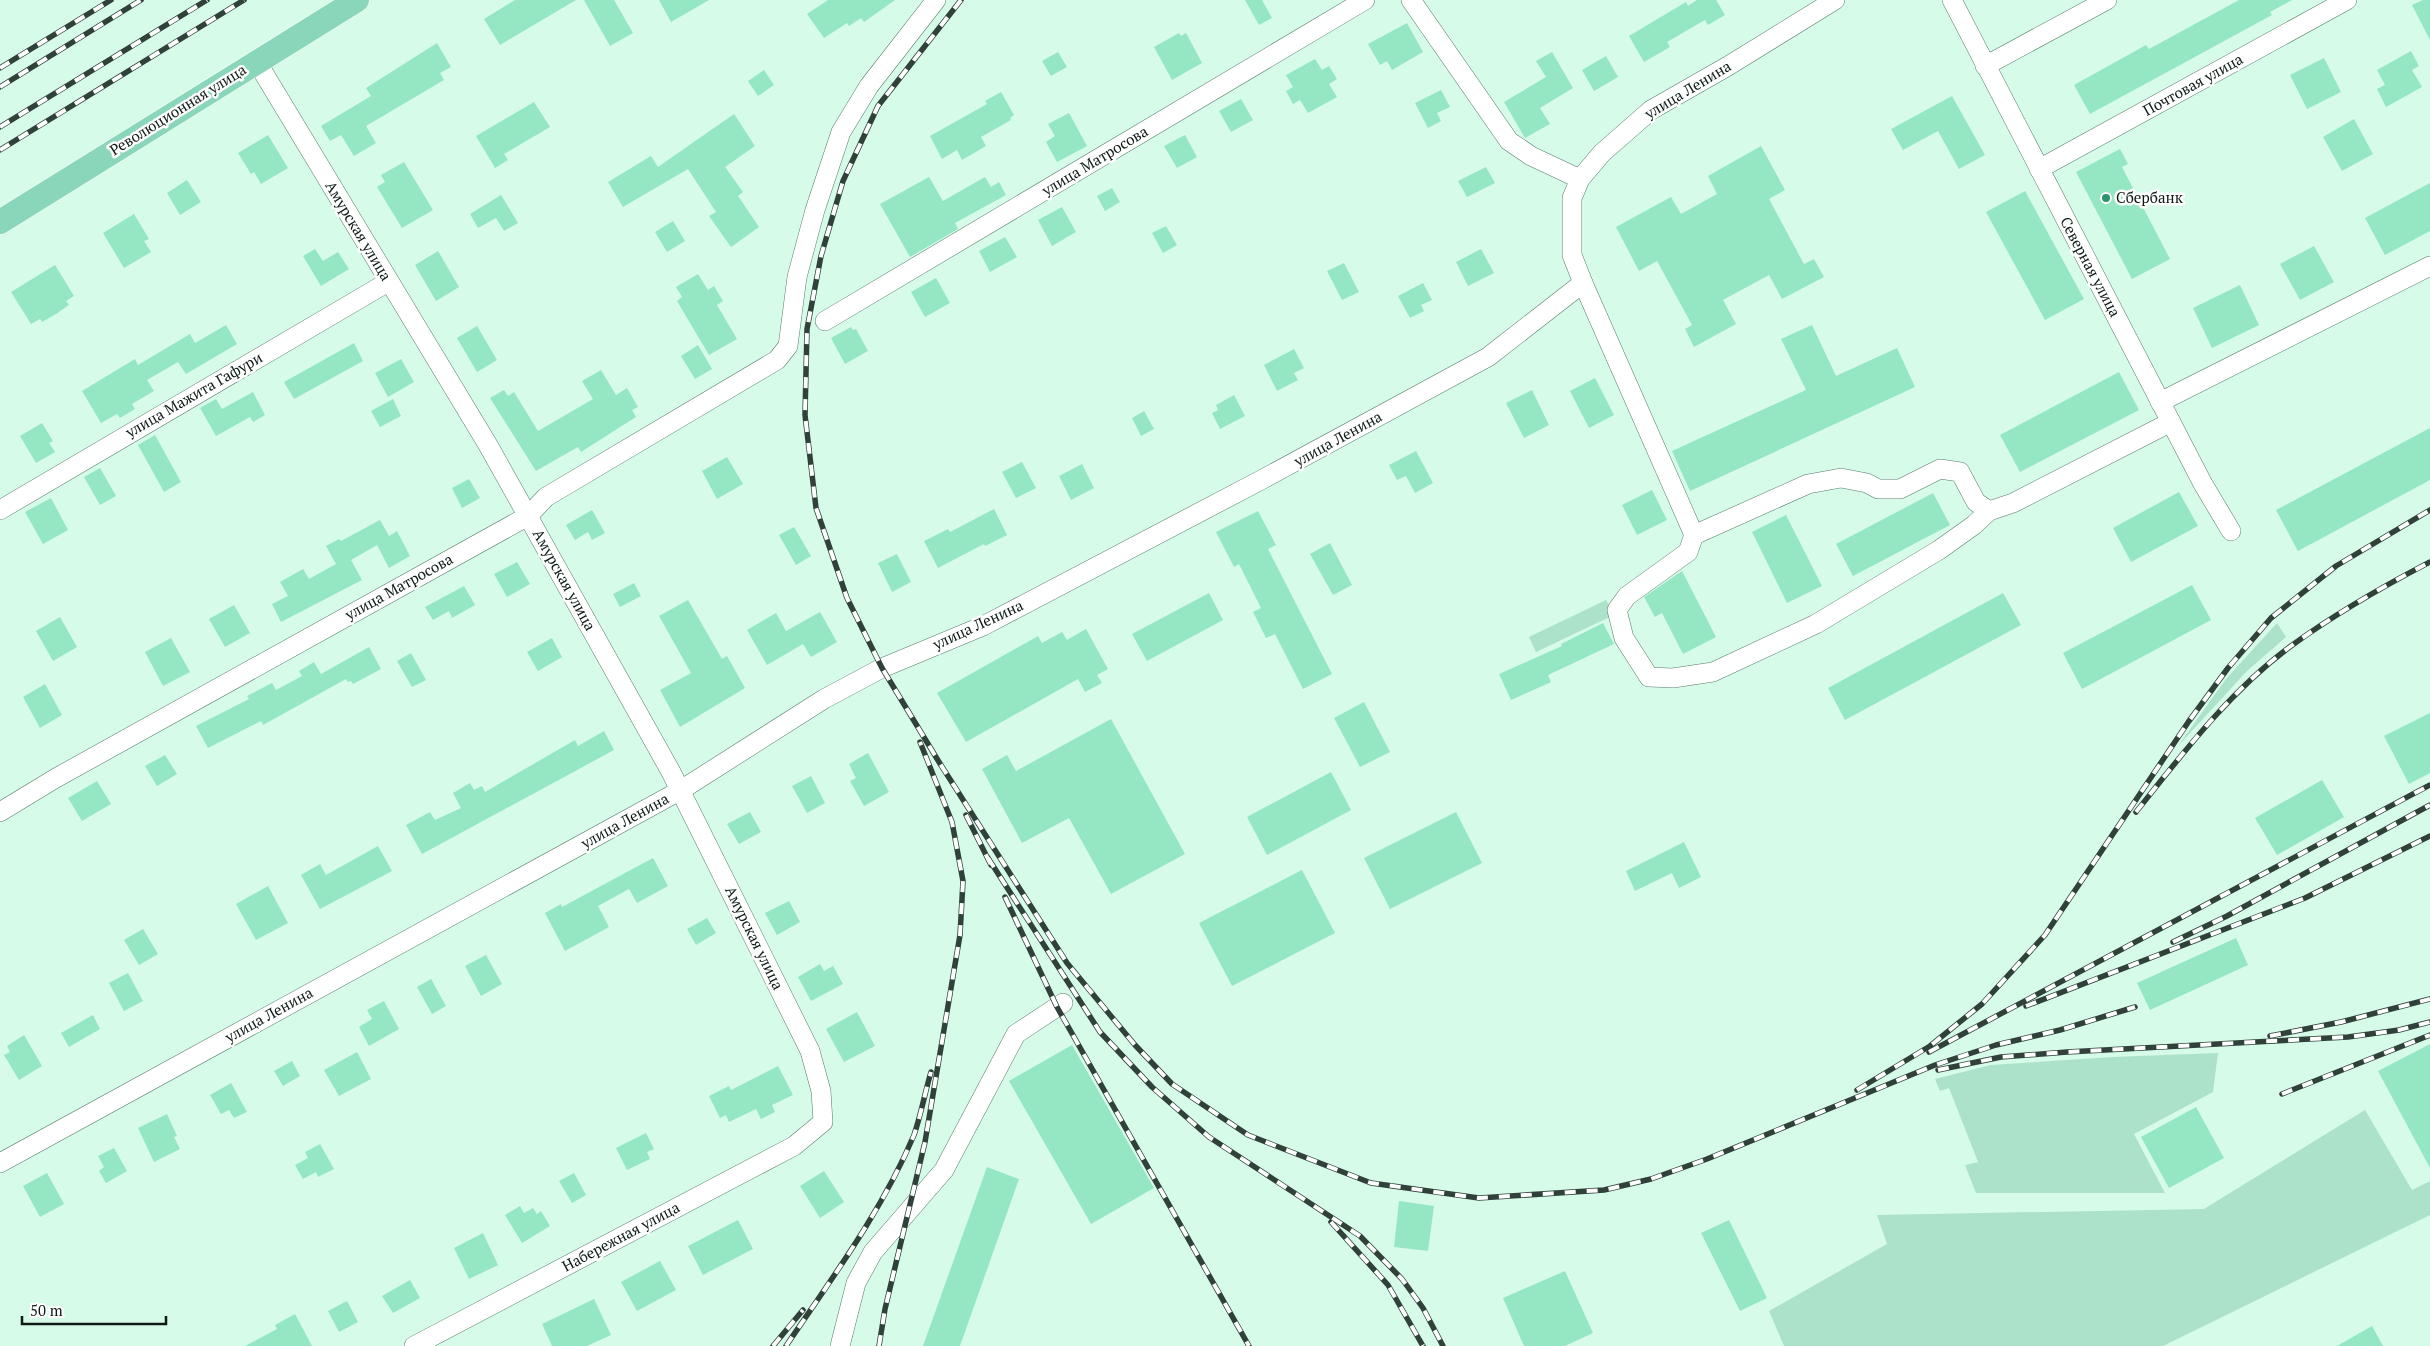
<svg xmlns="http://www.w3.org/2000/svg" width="2430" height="1346" font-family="'PT Serif',serif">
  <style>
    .green { fill: #ace2c9 }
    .building { fill: #95e7c4 }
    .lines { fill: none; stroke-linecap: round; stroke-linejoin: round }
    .minor-casing { stroke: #597b6b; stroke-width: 20 }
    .major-casing { stroke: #fff; stroke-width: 25 }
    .minor { stroke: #fff; stroke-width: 19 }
    .major { stroke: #8ad6bb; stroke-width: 24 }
    .rail-casing { stroke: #304139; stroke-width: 5.5 }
    .rail { stroke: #fefefe; stroke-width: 4; stroke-dasharray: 11; stroke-linecap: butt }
    .poi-dot { fill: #2d926e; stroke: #fefefe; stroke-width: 2 }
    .labels { text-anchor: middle; stroke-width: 5; stroke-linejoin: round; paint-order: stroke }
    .street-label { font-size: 15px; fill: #0d1a14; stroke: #fefefe }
    .poi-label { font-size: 15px; fill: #0d1a14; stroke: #fefefe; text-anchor: start }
  </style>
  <rect width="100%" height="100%" fill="#d6fbe9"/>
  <g class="green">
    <polygon points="1606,600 1614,615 1536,652 1529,637"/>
    <polygon points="2277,623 2286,637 2247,671 2178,746 2226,679"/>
    <polygon points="2218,1053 2213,1092 2134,1134 2165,1193 1976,1193 1965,1165 1978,1162 1949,1088 1940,1091 1935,1079 1991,1065 2113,1057"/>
    <polygon points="2365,1110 2412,1190 2430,1181 2430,1215 2163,1346 1784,1346 1769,1311 1887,1244 1877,1215 2204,1209"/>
  </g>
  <g class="building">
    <polygon points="515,0 576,0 500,45 484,19"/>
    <polygon points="584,0 614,0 633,33 610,46"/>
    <polygon points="659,0 709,0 671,22"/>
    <polygon points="828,0 895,0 864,22 861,18 849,26 847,23 824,38 807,14"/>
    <polygon points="1245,0 1262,0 1272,18 1259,25"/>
    <polygon points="1697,0 1716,0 1725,15 1708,25 1705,20 1667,42 1670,47 1644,62 1629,36 1686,2 1688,6"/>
    <polygon points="2239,0 2292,0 2270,12 2272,15 2090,114 2074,85 2146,45 2149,49"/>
    <polygon points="2423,0 2430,0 2430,40 2412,5"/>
    <polygon points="1407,23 1423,52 1392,70 1387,61 1380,65 1368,44"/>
    <polygon points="1179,33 1181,36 1186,33 1202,63 1172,80 1154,47"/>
    <polygon points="437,43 451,67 440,73 444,80 366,126 376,143 354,156 341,135 330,141 321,126 371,96 366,88"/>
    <polygon points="2411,51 2419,66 2412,70 2422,87 2386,107 2377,89 2385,85 2377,70"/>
    <polygon points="1058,52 1067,67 1051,76 1042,61"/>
    <polygon points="1552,52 1573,88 1540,108 1550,124 1525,138 1504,102 1546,77 1536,61"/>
    <polygon points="1606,56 1618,77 1594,91 1582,70"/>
    <polygon points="2324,58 2341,92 2307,109 2290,75"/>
    <polygon points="1315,59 1322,70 1329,66 1337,79 1329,84 1337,97 1308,113 1300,100 1293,104 1286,91 1293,87 1286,75"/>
    <polygon points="764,70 774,85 758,96 748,81"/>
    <polygon points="1441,90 1450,107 1437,113 1441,121 1428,128 1415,103"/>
    <polygon points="1001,92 1014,115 1010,118 1011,120 981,137 986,146 962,160 957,150 942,159 930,136 987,104 985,101"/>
    <polygon points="1952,96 1985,155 1959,169 1938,131 1903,150 1891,129"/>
    <polygon points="1241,99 1253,120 1231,132 1219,111"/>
    <polygon points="534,102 550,127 504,154 508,160 495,168 476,136"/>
    <polygon points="1069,113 1087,146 1057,162 1046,142 1055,136 1048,124"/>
    <polygon points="734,114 755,146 725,167 743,192 738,196 759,227 731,247 709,216 716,212 688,169 623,207 608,182 651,156 658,167"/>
    <polygon points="2354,119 2373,154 2342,171 2323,137"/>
    <polygon points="268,135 288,168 261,184 254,172 251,174 238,153"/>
    <polygon points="1185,135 1197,157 1177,168 1164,146"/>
    <polygon points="1761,146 1785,190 1769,199 1804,264 1814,259 1824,277 1782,299 1769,275 1723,300 1736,324 1694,347 1685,329 1692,325 1657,261 1639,271 1616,227 1671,197 1681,214 1717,194 1708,176"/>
    <polygon points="2120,149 2128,164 2122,167 2170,259 2132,279 2076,172"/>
    <polygon points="404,162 433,210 402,228 377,187 385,182 381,175"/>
    <polygon points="1486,167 1495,183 1467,197 1458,181"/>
    <polygon points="929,177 943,201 985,177 991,187 999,182 1006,195 955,223 958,229 910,257 880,204"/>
    <polygon points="187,180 201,202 180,215 167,193"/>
    <polygon points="2430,183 2430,231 2385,255 2365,218"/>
    <polygon points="1112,188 1120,202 1105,211 1097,196"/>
    <polygon points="2025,191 2084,299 2045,320 1986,212"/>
    <polygon points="501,195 518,223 504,231 496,218 478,228 470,214"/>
    <polygon points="1062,207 1076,232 1052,246 1038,220"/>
    <polygon points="134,214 149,239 144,241 151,252 124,268 103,233"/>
    <polygon points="673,221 685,241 667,252 655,232"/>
    <polygon points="1166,226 1177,245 1163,253 1152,233"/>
    <polygon points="1005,237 1017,257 990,272 979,251"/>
    <polygon points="2314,246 2334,282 2300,300 2280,264"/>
    <polygon points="315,249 323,261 338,252 349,269 321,286 303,256"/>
    <polygon points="1481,249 1494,273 1468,286 1456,262"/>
    <polygon points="438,251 459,287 436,301 415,265"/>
    <polygon points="1344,263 1359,292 1342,300 1327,271"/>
    <polygon points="55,265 74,296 66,301 69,305 56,314 42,322 40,319 31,324 11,292"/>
    <polygon points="698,274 708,290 714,286 723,301 717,305 737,339 709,355 677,301 682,297 676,287"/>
    <polygon points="936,278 950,303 925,317 911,292"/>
    <polygon points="1423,283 1432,300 1421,305 1424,311 1410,318 1398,296"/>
    <polygon points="2240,285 2259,325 2212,348 2193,308"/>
    <polygon points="226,325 237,344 186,374 178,362 147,380 154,391 132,404 135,409 120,418 117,414 101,423 82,391 135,359 138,365 190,334 195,343"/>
    <polygon points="1812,325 1836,376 1897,348 1915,387 1690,491 1672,451 1806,390 1781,339"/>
    <polygon points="477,326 497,360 477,372 457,338"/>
    <polygon points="851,327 853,330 856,329 868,351 845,364 831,338"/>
    <polygon points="354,343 363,361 294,399 284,382"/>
    <polygon points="698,345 712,369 695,379 681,356"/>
    <polygon points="1294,349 1304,368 1294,373 1298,380 1277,391 1264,365"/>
    <polygon points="401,359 414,382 388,397 375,373"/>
    <polygon points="601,370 616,395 627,388 638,407 632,410 636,417 581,452 578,447 536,471 490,398 504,390 508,396 514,392 538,431 593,399 582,381"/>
    <polygon points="2119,372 2139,410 2020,472 2000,435"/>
    <polygon points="1595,378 1614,415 1589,428 1570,391"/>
    <polygon points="1532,390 1549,425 1524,438 1506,403"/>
    <polygon points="253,392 265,415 253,422 250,417 216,436 200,408 216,399 222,409"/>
    <polygon points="1234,395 1245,416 1220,429 1212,413 1218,410 1216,405"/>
    <polygon points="393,399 401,416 380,427 371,411"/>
    <polygon points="1144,411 1154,429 1141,436 1132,418"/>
    <polygon points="42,423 53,441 49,443 55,452 36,463 20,436"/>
    <polygon points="2430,428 2430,480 2298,551 2276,510"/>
    <polygon points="155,435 181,482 164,492 138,445"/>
    <polygon points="1416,451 1433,483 1415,493 1406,476 1397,480 1389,465"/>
    <polygon points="727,457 743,484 717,499 702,471"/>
    <polygon points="1022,462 1036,488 1016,498 1002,472"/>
    <polygon points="1082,464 1094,488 1071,500 1059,476"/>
    <polygon points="100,468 116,496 100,505 84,477"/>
    <polygon points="469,479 480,498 462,508 452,488"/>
    <polygon points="1652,490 1667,520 1637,535 1622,505"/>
    <polygon points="2179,492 2198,526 2131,562 2113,528"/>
    <polygon points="1933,493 1950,525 1853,576 1836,544"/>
    <polygon points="51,498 68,530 43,544 25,512"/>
    <polygon points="994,509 1007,535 985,546 984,544 938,568 924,541 948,529 950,532"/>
    <polygon points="592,510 605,533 592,540 588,532 575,540 566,525"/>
    <polygon points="1258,511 1276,545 1268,549 1332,674 1303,689 1275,634 1266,638 1253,612 1261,608 1239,564 1234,567 1216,532"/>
    <polygon points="1786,515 1822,586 1787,603 1752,532"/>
    <polygon points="380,520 389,536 397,531 410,556 389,568 377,545 351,560 362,580 281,622 272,604 288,596 280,582 303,569 309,579 336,564 326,546 339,539 341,541"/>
    <polygon points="794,527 811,556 796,565 779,535"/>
    <polygon points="1330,543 1352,585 1333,595 1310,554"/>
    <polygon points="897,554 911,582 892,592 878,563"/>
    <polygon points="517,562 530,584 507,597 494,574"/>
    <polygon points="1682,571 1716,637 1683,654 1662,613 1655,617 1644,597"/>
    <polygon points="634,583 641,596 620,607 613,594"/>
    <polygon points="2192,585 2211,620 2082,689 2063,653"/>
    <polygon points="464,586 475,605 452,618 449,611 433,620 425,607"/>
    <polygon points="1209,593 1223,620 1147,661 1132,634"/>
    <polygon points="2003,593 2021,625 1845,720 1828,688"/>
    <polygon points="688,600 722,659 727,656 745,688 680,727 660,690 691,673 659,616"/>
    <polygon points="234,605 250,633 225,647 209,619"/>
    <polygon points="820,612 837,642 811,657 803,644 767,665 747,630 776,613 786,631"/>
    <polygon points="60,617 77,647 53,661 36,631"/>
    <polygon points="1603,623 1614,644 1548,675 1551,682 1511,700 1499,674 1562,646 1561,644"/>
    <polygon points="1086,629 1108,669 1097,675 1102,683 1085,692 1078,679 966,742 937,693 1038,636 1042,643 1062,632 1067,640"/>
    <polygon points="171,638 190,672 163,686 145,652"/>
    <polygon points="552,638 562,657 538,671 527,652"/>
    <polygon points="369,647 381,669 353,684 351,681 348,682 346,679 263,725 261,721 208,748 196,726 249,699 247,696 272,683 276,690 302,676 299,671 314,662 321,674"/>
    <polygon points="411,653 426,680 412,687 397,661"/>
    <polygon points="45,684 62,715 40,728 23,697"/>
    <polygon points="1364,702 1390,752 1360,767 1334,718"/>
    <polygon points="2430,713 2430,773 2409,784 2384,736"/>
    <polygon points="1111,719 1185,854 1111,894 1069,818 1022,843 982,769 1007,755 1016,771"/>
    <polygon points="604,731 614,750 422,854 406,825 430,812 435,820 461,808 453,793 470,783 474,790 482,786 485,792 575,740 578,746"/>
    <polygon points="868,753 889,792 864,806 850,781 856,778 849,764"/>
    <polygon points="165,755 177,774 157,786 145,766"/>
    <polygon points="1331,772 1351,810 1267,855 1247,817"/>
    <polygon points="811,776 825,803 807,813 792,786"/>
    <polygon points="2322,780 2344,817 2277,855 2255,818"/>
    <polygon points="97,781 111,804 82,821 68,798"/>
    <polygon points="750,812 761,832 739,844 727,824"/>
    <polygon points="1456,812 1482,863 1390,909 1364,858"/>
    <polygon points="1684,842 1701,877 1679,888 1672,873 1635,891 1626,871"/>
    <polygon points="378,846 392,871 320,909 301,875 320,864 326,875"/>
    <polygon points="653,858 668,886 637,903 629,889 598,906 609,927 565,951 545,913 561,904 562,907"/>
    <polygon points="1302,870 1335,933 1232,986 1199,923"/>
    <polygon points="268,886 288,923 256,940 236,904"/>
    <polygon points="789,901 800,922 777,935 765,913"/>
    <polygon points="707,918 716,933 696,945 687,929"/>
    <polygon points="143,929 158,954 139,965 124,940"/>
    <polygon points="2236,938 2248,965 2150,1010 2137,983"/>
    <polygon points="486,955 502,984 481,996 465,966"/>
    <polygon points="820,964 824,971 833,966 843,984 811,1001 798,977"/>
    <polygon points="128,973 143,1001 124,1011 109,983"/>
    <polygon points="431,979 446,1006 432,1014 417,987"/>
    <polygon points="384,1001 399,1029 369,1046 359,1027 372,1019 367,1010"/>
    <polygon points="857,1012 875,1046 844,1062 826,1029"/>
    <polygon points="93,1015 100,1029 69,1047 61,1033"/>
    <polygon points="24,1035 42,1066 19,1080 4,1055 10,1052 7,1046"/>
    <polygon points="2430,1044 2430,1168 2378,1071"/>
    <polygon points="1072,1045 1154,1188 1091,1224 1009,1081"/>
    <polygon points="357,1052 371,1079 339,1096 324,1070"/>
    <polygon points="292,1061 300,1076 283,1086 274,1071"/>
    <polygon points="778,1066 793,1095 772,1105 775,1112 761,1119 756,1109 729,1122 726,1115 720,1118 709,1096 729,1086 731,1090"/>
    <polygon points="231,1083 247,1112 234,1118 229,1110 221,1114 210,1095"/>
    <polygon points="2196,1107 2224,1158 2169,1188 2141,1137"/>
    <polygon points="167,1114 177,1136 174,1137 180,1149 154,1162 138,1128"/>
    <polygon points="646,1133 654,1149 647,1152 650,1159 627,1170 616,1148"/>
    <polygon points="320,1144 334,1169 318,1177 316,1172 303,1179 295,1165 308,1158 305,1152"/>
    <polygon points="114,1148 127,1171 106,1183 99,1171 104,1167 98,1156"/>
    <polygon points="987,1167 1019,1179 960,1346 923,1346"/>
    <polygon points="824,1171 844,1202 820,1218 800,1186"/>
    <polygon points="47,1173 64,1204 40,1217 23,1186"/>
    <polygon points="574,1173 586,1195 572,1203 559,1181"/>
    <polygon points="1399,1201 1434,1206 1428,1251 1394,1247"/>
    <polygon points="520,1206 524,1213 533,1208 537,1214 541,1211 550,1226 522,1243 505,1215"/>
    <polygon points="738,1220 753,1249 703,1275 688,1246"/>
    <polygon points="1729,1220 1767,1298 1740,1311 1701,1233"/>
    <polygon points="483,1233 498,1265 469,1279 454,1248"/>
    <polygon points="660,1261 676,1290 637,1311 621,1282"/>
    <polygon points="1565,1271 1593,1333 1565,1346 1524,1346 1503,1298"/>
    <polygon points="410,1280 420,1298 393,1313 382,1296"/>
    <polygon points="594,1299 611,1335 587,1346 552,1346 542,1324"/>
    <polygon points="347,1301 358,1322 339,1332 328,1311"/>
    <polygon points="295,1314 312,1346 245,1346 277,1329 275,1325"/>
    <polygon points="2372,1326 2383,1346 2337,1346"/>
  </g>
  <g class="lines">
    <defs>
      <g id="minor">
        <polyline points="1411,0 1509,141 1531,156 1580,179"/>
        <polyline points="1952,0 2203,484 2231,531"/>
        <polyline points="254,62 263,72 488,445 671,772 810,1051 821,1091 823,1122 794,1146 414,1346"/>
        <polyline points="1985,66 2107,0"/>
        <polyline points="2039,169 2347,0"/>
        <polyline points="1583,283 1694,535 1808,484 1841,478 1867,483 1878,489 1900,489 1940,469 1960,472 1976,502 1989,511 2013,503 2171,422"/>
        <polyline points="825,321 1365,0"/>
        <polyline points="2160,402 2430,266"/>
        <polyline points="0,510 388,282"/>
        <polyline points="1694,535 1688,552 1627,596 1617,610 1624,638 1649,677 1673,678 1713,672 1816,624 1939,550 1974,525 1989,511"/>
        <polyline points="0,812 56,778 528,516 546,497 777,360 788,346 797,277 815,210 841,132 869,86 936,0"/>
        <polyline points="0,1163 681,790 824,699 882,668 983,626 1263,479 1488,357 1583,283 1572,255 1572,198 1580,179 1602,153 1651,110 1728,66 1835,0"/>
        <polyline points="840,1346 856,1283 873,1252 944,1170 1016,1034 1063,1003"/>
      </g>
      <polyline id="major" points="0,222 357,0"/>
    </defs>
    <use href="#minor" class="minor-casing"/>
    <use href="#major" class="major-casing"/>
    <use href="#minor" class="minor"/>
    <use href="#major" class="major"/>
    <defs>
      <g id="rail">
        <polyline points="961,0 878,106 843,181 821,256 807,329 805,415 816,508 847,598 882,668 939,762 1067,963 1135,1045 1172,1084 1248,1135 1371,1183 1479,1198 1604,1190 1651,1179 1707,1159 1935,1065 1996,1045 2060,1030 2135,1007"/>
        <polyline points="0,68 111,0"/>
        <polyline points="0,87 141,0"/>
        <polyline points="0,127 207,0"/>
        <polyline points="0,150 244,0"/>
        <path d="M 2136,812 C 2183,753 2230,691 2291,646 C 2335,614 2382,587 2430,562"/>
        <polyline points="966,815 991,865"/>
        <polyline points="988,858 1100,1032 1152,1087 1209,1137 1360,1236 1402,1279 1423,1308 1443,1346"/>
        <polyline points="1005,897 1057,1007 1249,1346"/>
        <polyline points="2173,942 2227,916 2430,805"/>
        <polyline points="2026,1006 2305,898 2430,836"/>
        <polyline points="2270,1036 2341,1022 2430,999"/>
        <polyline points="1929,1052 2430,785"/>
        <polyline points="1938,1070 2001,1057 2067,1052 2348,1037 2399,1030 2430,1022"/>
        <polyline points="1857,1090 1930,1046 1982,1004 2045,935 2189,721 2228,668 2271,618 2336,566 2430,510"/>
        <polyline points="2282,1094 2430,1035"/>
        <polyline points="1331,1222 1388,1285 1423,1346"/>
        <polyline points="773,1346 803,1310"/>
        <path d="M 786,1346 C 832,1278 882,1211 914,1135 C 921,1115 925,1092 931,1072"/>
        <polyline points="879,1346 885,1309 925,1142 960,935 963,881 952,822 920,742"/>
      </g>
    </defs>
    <use href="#rail" class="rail-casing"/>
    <use href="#rail" class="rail"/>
  </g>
  <circle class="poi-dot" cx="2106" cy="198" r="5"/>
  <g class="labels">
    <g class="street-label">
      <text transform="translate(2193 85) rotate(-29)" y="5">Почтовая улица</text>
      <text transform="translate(1688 90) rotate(-31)" y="5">улица Ленина</text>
      <text transform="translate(178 110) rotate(-32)" y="5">Революционная улица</text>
      <text transform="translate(1095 161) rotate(-31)" y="5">улица Матросова</text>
      <text transform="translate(358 231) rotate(59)" y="5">Амурская улица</text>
      <text transform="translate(2090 267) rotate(62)" y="5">Северная улица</text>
      <text transform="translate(194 395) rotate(-30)" y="5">улица Мажита Гафури</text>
      <text transform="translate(1338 439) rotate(-29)" y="5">улица Ленина</text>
      <text transform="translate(564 580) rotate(61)" y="5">Амурская улица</text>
      <text transform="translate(399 587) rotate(-29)" y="5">улица Матросова</text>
      <text transform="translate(978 625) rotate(-25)" y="5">улица Ленина</text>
      <text transform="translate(625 821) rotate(-29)" y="5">улица Ленина</text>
      <text transform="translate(754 938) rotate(64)" y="5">Амурская улица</text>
      <text transform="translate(269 1015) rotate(-29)" y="5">улица Ленина</text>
      <text transform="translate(621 1237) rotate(-28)" y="5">Набережная улица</text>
    </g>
    <g class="poi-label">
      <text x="2116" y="203">Сбербанк</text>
    </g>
  </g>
  <path d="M22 1316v8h144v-8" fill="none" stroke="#0d1a14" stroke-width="2.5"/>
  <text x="30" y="1316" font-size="15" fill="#0d1a14" stroke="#fefefe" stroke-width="4" paint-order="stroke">50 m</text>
</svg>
